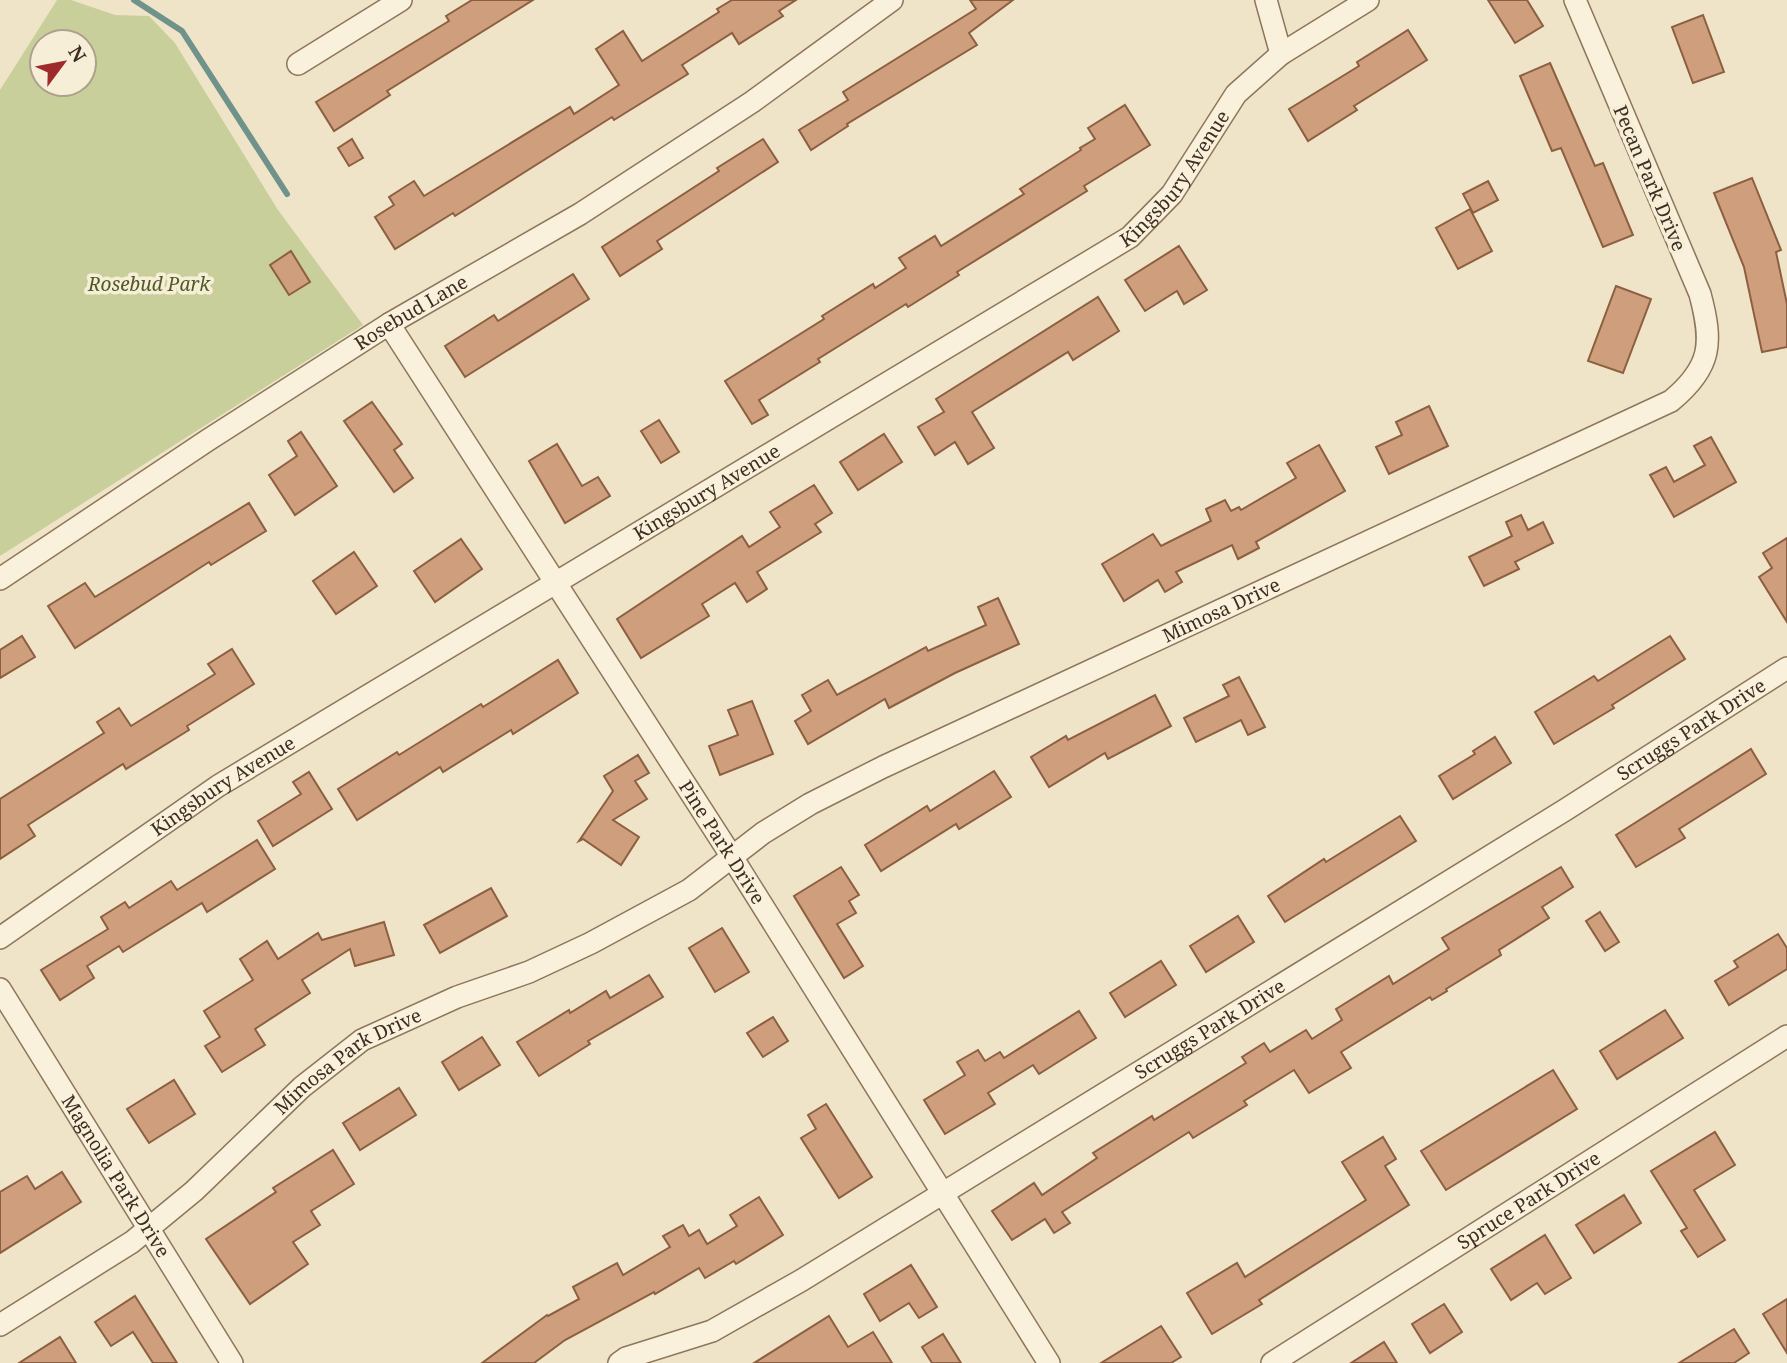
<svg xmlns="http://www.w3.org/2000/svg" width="1787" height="1363" font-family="'Noto Serif',serif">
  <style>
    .green { fill: #c9cf9b; fill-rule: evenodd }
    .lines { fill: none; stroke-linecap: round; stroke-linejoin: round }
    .stream { stroke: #6f938a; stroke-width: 6 }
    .building { fill: #cf9f7d; stroke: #8d5f41; stroke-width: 2 }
    .minor-casing { stroke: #8d765c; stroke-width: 24 }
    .minor { stroke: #faf1dc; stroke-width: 21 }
    .labels { text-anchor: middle; stroke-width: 7; stroke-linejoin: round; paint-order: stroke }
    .street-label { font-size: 19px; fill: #3d2e20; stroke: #f7eed8 }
    .park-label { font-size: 19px; font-style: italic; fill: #4d5a26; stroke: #f7eed8 }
  </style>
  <rect width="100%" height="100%" fill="#f0e4c8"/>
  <path class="green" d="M 57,0 L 71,0 L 115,15 L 149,16 L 175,43 L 278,210 L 363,325 L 0,556 L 0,90 ZM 42,42 L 84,42 L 84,84 L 42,84 Z"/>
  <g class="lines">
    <polyline class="stream" points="134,0 182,31 287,194"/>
  </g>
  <g class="building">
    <polygon points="472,0 533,0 387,91 390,95 334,131 316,102 449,21 446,16"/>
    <polygon points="732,0 796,0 779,11 783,16 739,44 732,33 682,65 688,74 614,120 612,117 455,216 453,213 395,249 375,217 394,205 389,197 414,181 424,196 570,107 574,114 619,85 596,49 623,31 642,61 719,12 717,9"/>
    <polygon points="970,0 1013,0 969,33 977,45 847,124 848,126 811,150 799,130 848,100 843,92 976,9"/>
    <polygon points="1488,0 1527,0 1543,26 1515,43"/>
    <polygon points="1703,15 1724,72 1693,83 1672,27"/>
    <polygon points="1408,30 1427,60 1354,106 1357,110 1308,141 1289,109 1359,66 1357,62"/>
    <polygon points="1550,63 1595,166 1603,163 1633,235 1603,247 1561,148 1552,151 1520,76"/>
    <polygon points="1125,105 1150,145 1084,186 1087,191 957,272 959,275 908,307 906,304 818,359 820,362 759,400 768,415 752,424 725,381 824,319 822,316 873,284 875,288 906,268 899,258 935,236 941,246 1024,194 1020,189 1081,150 1080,148 1095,139 1088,128"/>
    <polygon points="352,139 363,158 349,166 338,148"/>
    <polygon points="763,139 778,162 657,241 662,249 620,276 602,247 719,171 717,168"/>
    <polygon points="1752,178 1781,250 1776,252 1787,304 1787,347 1762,352 1744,267 1714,193"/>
    <polygon points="1488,181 1498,200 1473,213 1463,194"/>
    <polygon points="1470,209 1492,251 1458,269 1436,228"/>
    <polygon points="1179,246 1207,290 1184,304 1177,291 1145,311 1125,280"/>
    <polygon points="291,251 310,282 289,295 270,265"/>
    <polygon points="573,274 589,299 465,377 445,346 494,315 498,321"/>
    <polygon points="1616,286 1651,299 1623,373 1588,361"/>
    <polygon points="1098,297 1119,331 1073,360 1068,352 972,412 994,448 968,464 955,442 935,455 918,427 944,412 936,399"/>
    <polygon points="372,402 402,444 394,450 413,478 394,492 344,421"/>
    <polygon points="1429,406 1448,446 1389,474 1376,447 1402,435 1396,422"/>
    <polygon points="659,420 679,452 661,463 641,431"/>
    <polygon points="301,432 337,486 295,515 269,475 297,456 288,441"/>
    <polygon points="884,434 902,462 858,490 840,462"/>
    <polygon points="1711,437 1736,482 1674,517 1650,475 1666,467 1674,482 1705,465 1694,446"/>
    <polygon points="557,444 582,486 598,477 610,496 565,523 529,461"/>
    <polygon points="1319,445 1345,491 1256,542 1259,548 1238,559 1232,545 1176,572 1182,582 1165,592 1158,580 1124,601 1102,564 1153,534 1161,546 1211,521 1206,509 1225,500 1231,511 1239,507 1241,510 1296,478 1287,463"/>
    <polygon points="814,485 832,513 815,524 821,532 757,572 767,589 747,602 735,583 702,604 709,616 641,658 617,619 742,536 749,547 780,527 770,512"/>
    <polygon points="249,503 266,531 211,565 209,562 75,648 48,606 85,583 95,597"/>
    <polygon points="1521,515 1528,530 1543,522 1553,543 1515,562 1519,569 1484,586 1469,557 1512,536 1506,522"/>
    <polygon points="1787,538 1787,622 1759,577 1772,568 1763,553"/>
    <polygon points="461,539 482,569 435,602 414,571"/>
    <polygon points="354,552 377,586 336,614 313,581"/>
    <polygon points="998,598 1019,644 955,673 889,708 885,699 808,744 795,721 811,711 802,695 828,680 837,695 926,647 928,651 986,625 978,607"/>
    <polygon points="22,636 35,657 0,678 0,650"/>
    <polygon points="1670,636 1685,659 1612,705 1614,708 1554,744 1535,712 1594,676 1598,681"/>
    <polygon points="232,649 254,684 187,726 189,730 126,769 123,764 28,825 35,836 0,859 0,799 104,733 97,722 119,708 131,726 215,674 208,664"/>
    <polygon points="558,660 578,693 513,734 511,730 443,772 440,767 357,820 338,789 397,752 399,755 481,704 483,707"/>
    <polygon points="1239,677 1265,727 1248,735 1241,720 1196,742 1184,718 1229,696 1223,685"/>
    <polygon points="1155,695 1171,726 1108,759 1105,753 1049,787 1031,757 1066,736 1068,740"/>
    <polygon points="752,701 773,754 720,775 709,746 738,735 728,710"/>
    <polygon points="1495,737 1511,763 1453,799 1439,776 1475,754 1473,751"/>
    <polygon points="1751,749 1766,774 1679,829 1685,838 1636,867 1616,835"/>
    <polygon points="638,755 649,773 635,781 647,799 613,820 639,837 621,865 583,839 579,841 613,791 604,776"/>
    <polygon points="994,771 1011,797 959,829 956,824 881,871 865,845 927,806 930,811"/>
    <polygon points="309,772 332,809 273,846 258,821 301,794 293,782"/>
    <polygon points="1400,816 1416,841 1285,922 1268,896 1324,859 1326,862"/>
    <polygon points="257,840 275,869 207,912 202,903 123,952 119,946 87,966 94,978 60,1000 41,970 108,929 101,917 125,902 129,908 171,881 177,890"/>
    <polygon points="841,867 859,895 849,901 856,913 837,924 863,966 844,978 794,896"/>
    <polygon points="1561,867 1573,887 1542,907 1549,918 1499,950 1501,955 1446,989 1447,991 1432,1000 1430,997 1341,1052 1351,1068 1309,1093 1294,1070 1244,1101 1247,1105 1193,1138 1189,1132 1062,1212 1070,1223 1054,1233 1045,1219 1012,1240 992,1211 1034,1183 1042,1195 1097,1158 1093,1153 1152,1116 1154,1120 1246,1063 1242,1057 1264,1043 1270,1052 1306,1030 1312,1039 1342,1020 1336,1009 1389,976 1393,984 1449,949 1442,938"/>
    <polygon points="491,888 507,916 440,953 424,925"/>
    <polygon points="1600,912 1619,942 1605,951 1586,921"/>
    <polygon points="1238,916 1254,942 1206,972 1190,946"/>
    <polygon points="384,922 394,955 355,966 350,949 302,980 310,993 255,1029 265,1045 222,1072 205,1046 220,1037 204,1011 253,980 240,959 267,941 278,959 318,933 322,940"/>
    <polygon points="722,928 749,972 715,992 689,948"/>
    <polygon points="1778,934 1787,948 1787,969 1729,1005 1715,981 1738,967 1734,961"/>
    <polygon points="1161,961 1176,985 1125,1017 1110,993"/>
    <polygon points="649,975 663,997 588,1041 590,1044 539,1076 517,1042 569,1010 570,1013 606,991 610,998"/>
    <polygon points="1665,1010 1683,1038 1617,1079 1600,1051"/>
    <polygon points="1079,1011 1096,1038 1039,1074 1033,1065 988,1093 995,1104 945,1134 924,1100 965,1075 957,1062 978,1050 985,1061 1000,1052 1004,1058"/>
    <polygon points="773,1017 788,1041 763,1057 747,1033"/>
    <polygon points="482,1037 500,1065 459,1090 442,1062"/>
    <polygon points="1553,1070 1577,1109 1446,1190 1421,1151"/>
    <polygon points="174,1080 195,1114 149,1143 127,1109"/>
    <polygon points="399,1088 416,1115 360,1150 343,1123"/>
    <polygon points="826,1104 872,1177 839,1198 801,1138 816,1129 808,1115"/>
    <polygon points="1715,1132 1735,1165 1694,1190 1725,1240 1698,1257 1681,1231 1687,1228 1651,1171"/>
    <polygon points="1383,1137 1396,1159 1385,1166 1409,1205 1259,1300 1262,1304 1212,1334 1187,1293 1237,1263 1245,1277 1366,1200 1342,1162"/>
    <polygon points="333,1150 354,1184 311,1211 320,1225 293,1242 308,1264 250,1304 206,1239 276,1192 273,1188"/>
    <polygon points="62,1172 81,1202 0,1253 0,1192 27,1176 35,1189"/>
    <polygon points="1624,1195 1641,1223 1594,1253 1576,1225"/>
    <polygon points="759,1197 783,1235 736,1264 734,1261 705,1278 699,1268 655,1294 654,1292 565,1340 534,1363 482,1363 547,1315 548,1316 579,1299 573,1287 617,1263 623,1275 670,1247 663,1236 683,1225 689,1236 699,1230 707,1244 737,1226 730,1215"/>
    <polygon points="1545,1235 1571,1278 1545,1294 1537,1283 1511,1300 1491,1269"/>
    <polygon points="911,1265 937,1307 919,1318 909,1303 880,1321 864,1294"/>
    <polygon points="135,1296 177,1363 153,1363 133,1332 111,1346 95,1322"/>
    <polygon points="1787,1299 1787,1353 1763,1314"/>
    <polygon points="1444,1304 1462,1332 1430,1353 1412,1324"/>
    <polygon points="829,1316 848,1347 873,1332 892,1363 754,1363"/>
    <polygon points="1161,1326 1181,1357 1171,1363 1101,1363"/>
    <polygon points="1734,1329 1749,1353 1734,1363 1679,1363"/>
    <polygon points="943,1334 961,1363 932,1363 922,1347"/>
    <polygon points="60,1337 76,1363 19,1363"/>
    <polygon points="1384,1342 1397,1363 1351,1363"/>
  </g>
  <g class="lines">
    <defs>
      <g id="minor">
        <polyline points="1266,0 1281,54"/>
        <polyline points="298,64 401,0"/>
        <path id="s1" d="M 389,324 L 732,857 L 1049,1363"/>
        <path id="s2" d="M 0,579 L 208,440 L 389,324 L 580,214 L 752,102 L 892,0"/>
        <path id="s3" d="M 0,938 L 218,786 L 1130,237 L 1172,194 L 1236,94 L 1281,54 L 1368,0"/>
        <path id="s4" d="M 0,989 L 232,1363"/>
        <path id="s5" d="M 0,1325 L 132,1242 L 194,1191 L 302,1087 L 362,1040 L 457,997 L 529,972 L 591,943 L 689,890 L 763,833 L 810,804 L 883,767 L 1671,401 C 1712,367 1713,343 1700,294 L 1575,0"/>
        <path id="s6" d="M 619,1363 L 626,1358 L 712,1331 L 802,1280 L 1565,810 L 1787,668"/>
        <path id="s7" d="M 1272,1363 L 1787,1036"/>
      </g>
    </defs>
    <use href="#minor" class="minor-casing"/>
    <use href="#minor" class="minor"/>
  </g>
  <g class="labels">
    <g class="street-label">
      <text dy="7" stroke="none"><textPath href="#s3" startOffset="1404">Kingsbury Avenue</textPath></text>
      <text transform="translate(1650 178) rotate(67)" y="7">Pecan Park Drive</text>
      <text dy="7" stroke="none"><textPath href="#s2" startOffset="490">Rosebud Lane</textPath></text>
      <text dy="7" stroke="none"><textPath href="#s3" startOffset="836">Kingsbury Avenue</textPath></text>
      <text dy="7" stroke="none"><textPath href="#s5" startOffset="1426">Mimosa Drive</textPath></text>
      <text dy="7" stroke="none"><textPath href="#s6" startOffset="1248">Scruggs Park Drive</textPath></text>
      <text dy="7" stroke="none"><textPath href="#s3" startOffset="270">Kingsbury Avenue</textPath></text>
      <text dy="7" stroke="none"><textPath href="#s1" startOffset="616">Pine Park Drive</textPath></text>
      <text dy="7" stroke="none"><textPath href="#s6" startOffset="681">Scruggs Park Drive</textPath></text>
      <text dy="7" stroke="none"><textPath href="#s5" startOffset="439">Mimosa Park Drive</textPath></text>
      <text dy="7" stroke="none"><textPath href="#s4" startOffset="220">Magnolia Park Drive</textPath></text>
      <text dy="7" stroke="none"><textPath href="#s7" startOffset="304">Spruce Park Drive</textPath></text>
    </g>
    <g class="park-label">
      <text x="149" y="291">Rosebud Park</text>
    </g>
  </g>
  <g transform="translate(63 63) rotate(58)"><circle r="33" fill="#f7eed8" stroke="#ada18e" stroke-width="2"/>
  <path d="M0-5L12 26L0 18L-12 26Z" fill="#9e2a2b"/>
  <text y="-10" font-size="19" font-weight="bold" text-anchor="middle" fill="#3d2e20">N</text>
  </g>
</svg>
